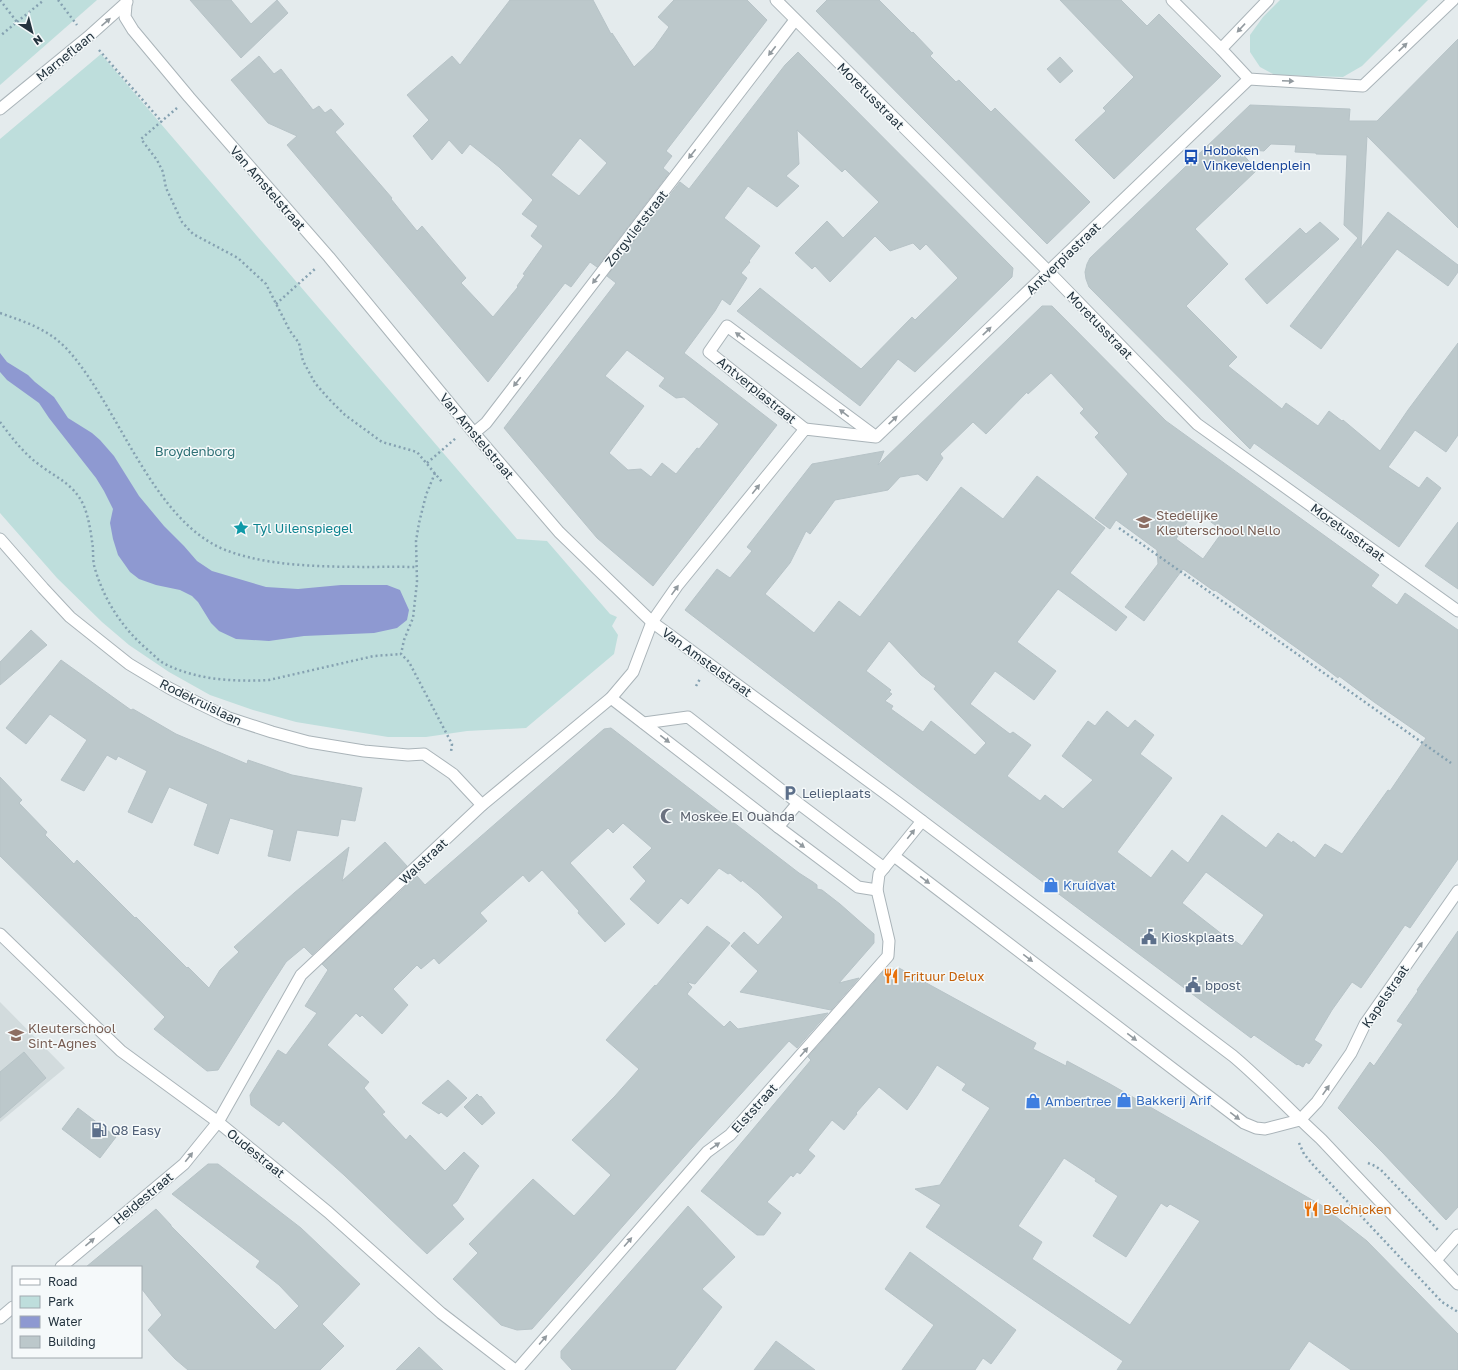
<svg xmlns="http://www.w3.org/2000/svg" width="1458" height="1370" font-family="'Golos Text',sans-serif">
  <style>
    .built { fill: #d2dbdd }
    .green { fill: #bededc }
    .water { fill: #8e99d1 }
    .building { fill: #bcc8cb; stroke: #b7c3c7; fill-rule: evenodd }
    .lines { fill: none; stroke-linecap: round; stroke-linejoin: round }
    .service-casing { stroke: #aab4b9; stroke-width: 13 }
    .minor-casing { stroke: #aab4b9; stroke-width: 13 }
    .tertiary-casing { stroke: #aab4b9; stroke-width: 13 }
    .path { stroke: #85a1b1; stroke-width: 2.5; stroke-dasharray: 2 3; stroke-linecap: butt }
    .service { stroke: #fff; stroke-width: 11 }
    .minor { stroke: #fff; stroke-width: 11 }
    .tertiary { stroke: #fff; stroke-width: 11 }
    .oneway { fill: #929a9f }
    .labels { text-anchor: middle; stroke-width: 3; stroke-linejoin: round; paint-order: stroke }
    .street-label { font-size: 13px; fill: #24343f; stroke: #f5f9fa }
    .transit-label { font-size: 13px; fill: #164399; stroke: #f5f9fa; text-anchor: start }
    .park-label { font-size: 13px; fill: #2e7176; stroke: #f5f9fa }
    .education-label { font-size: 13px; fill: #785e54; stroke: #f5f9fa; text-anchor: start }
    .culture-label { font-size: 13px; fill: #0d838f; stroke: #f5f9fa; text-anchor: start }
    .service-label { font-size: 13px; fill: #4e5e75; stroke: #f5f9fa; text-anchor: start }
    .worship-label { font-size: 13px; fill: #5b616d; stroke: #f5f9fa; text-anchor: start }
    .shop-label { font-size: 13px; fill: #366cbe; stroke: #f5f9fa; text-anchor: start }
    .food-label { font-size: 13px; fill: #c56008; stroke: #f5f9fa; text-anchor: start }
  </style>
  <rect width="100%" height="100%" fill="#e4ebed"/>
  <polygon class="built" points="0,1002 65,1068 0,1122"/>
  <g class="green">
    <polygon points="0,0 97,0 0,85"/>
    <polygon points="1280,0 1428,0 1362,66 1343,77 1275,75 1260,67 1250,52 1250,35 1263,17"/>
    <polygon points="101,54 517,539 547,541 610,614 617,617 612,626 618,635 614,654 526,728 467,731 426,737 388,737 296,722 253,710 210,695 169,672 129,645 102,622 57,578 0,513 0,139"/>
  </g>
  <polygon class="water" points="0,353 7,362 28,375 35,382 54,397 68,418 92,433 100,440 114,456 139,496 164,526 184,546 197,561 212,571 266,587 298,589 341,585 387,585 400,590 409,610 407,620 397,628 374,633 304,636 269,641 236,639 219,631 211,623 198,602 192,596 180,590 156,585 139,579 130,572 118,555 113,539 110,523 113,509 104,491 96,478 49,418 39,403 7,380 0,372"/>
  <g class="building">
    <polygon points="190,0 231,0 251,24 277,0 288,13 241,58"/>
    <path d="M 510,0 L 593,0 L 611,34 L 612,33 L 634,67 L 654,48 L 669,27 L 658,17 L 674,0 L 747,0 L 767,20 L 666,151 L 672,156 L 663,168 L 669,173 L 597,267 L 590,262 L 571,287 L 565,283 L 488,382 L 287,145 L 297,136 L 268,123 L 231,80 L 259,56 L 274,74 L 281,69 L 313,110 L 319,106 L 325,113 L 331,109 L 344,124 L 335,132 L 392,198 L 391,199 L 417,231 L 422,226 L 448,257 L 466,278 L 461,283 L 493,317 L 518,287 L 517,286 L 525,275 L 523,274 L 543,246 L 531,236 L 538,226 L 522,214 L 533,200 L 499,167 L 470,144 L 462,154 L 449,140 L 432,160 L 413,136 L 429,120 L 407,95 L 452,56 L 460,65 ZM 580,138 L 607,163 L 579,196 L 551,175 Z"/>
    <polygon points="827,0 879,0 912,33 913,32 933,53 930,56 956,82 959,80 991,112 995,108 1090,202 1047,244 816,11"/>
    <polygon points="1060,0 1121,0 1147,26 1159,14 1221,76 1114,179 1075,140 1106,111 1103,108 1134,77"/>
    <polygon points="1458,39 1458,228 1367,136 1361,248 1388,212 1458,265 1458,272 1448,286 1397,249 1321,349 1290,326 1358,238 1344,225 1347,155 1316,154 1316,153 1295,152 1296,145 1271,144 1264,151 1238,149 1257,170 1195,229 1228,264 1186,306 1237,357 1228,366 1282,409 1286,403 1318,426 1329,411 1342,421 1343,420 1380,451 1408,410 1458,343 1458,435 1446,452 1415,430 1388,467 1419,488 1427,477 1441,488 1399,547 1254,443 1250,449 1089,287 1086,279 1085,272 1087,264 1090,258 1250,105 1350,109 1349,121 1377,121"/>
    <path d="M 798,52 L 1013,268 L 1012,277 L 915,372 L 898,359 L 860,406 L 737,311 L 760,288 L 861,369 L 912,317 L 915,320 L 958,278 L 926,244 L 920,250 L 913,243 L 890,251 L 875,236 L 830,282 L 815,266 L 812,269 L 795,253 L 827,221 L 843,238 L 879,202 L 845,169 L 842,172 L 797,130 L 799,164 L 786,176 L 799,186 L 777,207 L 748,186 L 724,218 L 760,246 L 749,261 L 750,262 L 741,273 L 747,278 L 730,305 L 722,299 L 715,311 L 684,353 L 777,425 L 653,586 L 597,538 L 504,428 L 616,283 L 607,276 L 680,182 L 689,189 L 785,65 ZM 627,350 L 665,378 L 659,386 L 676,398 L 684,397 L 719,424 L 699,449 L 697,448 L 676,474 L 662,463 L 651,477 L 641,469 L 628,470 L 609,453 L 644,406 L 605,376 Z"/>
    <polygon points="1060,57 1073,71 1060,83 1047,69"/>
    <polygon points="1320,222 1339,239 1267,304 1245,279 1300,228 1306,234"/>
    <path d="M 1042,306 L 1052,306 L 1166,421 L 1379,575 L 1371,586 L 1397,605 L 1405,593 L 1458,630 L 1458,859 L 1410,928 L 1405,925 L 1361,988 L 1352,982 L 1332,1010 L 1314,1040 L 1322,1045 L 1309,1064 L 1306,1062 L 1303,1067 L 1298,1064 L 1297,1065 L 1254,1035 L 1251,1038 L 916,787 L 685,610 L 717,569 L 730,578 L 752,551 L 747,547 L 812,464 L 884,451 L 878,465 ZM 1051,373 L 1084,409 L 1080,413 L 1099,433 L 1095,437 L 1128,474 L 1095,518 L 1110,529 L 1116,520 L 1157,550 L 1158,564 L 1125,607 L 1144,621 L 1183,569 L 1214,591 L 1215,590 L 1325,668 L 1338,678 L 1339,676 L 1374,702 L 1426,738 L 1390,791 L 1388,790 L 1342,854 L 1325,844 L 1315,858 L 1293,841 L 1292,843 L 1278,833 L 1266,848 L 1222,815 L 1188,863 L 1172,850 L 1151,878 L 1117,852 L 1172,778 L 1140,754 L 1154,735 L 1135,720 L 1128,728 L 1107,711 L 1095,726 L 1088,721 L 1062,756 L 1093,780 L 1063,809 L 1045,795 L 1040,801 L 1007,776 L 1031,745 L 1013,732 L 1010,734 L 970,704 L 995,671 L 1034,700 L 1056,671 L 1017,642 L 1058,589 L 1116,631 L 1127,617 L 1070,573 L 1105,528 L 1037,476 L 1003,519 L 961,487 L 860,617 L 839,601 L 814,633 L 765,594 L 790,563 L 806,531 L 810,534 L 835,500 L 888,490 L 900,477 L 918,474 L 927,481 L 943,458 L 940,454 L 973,422 L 986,434 L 1027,392 L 1028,394 ZM 1195,510 L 1223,531 L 1203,559 L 1176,539 ZM 889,641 L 921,675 L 936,686 L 934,689 L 986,743 L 975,755 L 931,721 L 923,732 L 891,709 L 893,706 L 885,701 L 892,694 L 889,692 L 891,690 L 866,671 ZM 1206,872 L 1264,915 L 1242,946 L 1224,933 L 1223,935 L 1182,903 Z"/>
    <polygon points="1458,522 1458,589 1425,566"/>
    <polygon points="31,630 47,645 0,685 0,662"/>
    <polygon points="61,660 131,710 133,709 176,734 247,764 248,760 292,775 362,788 355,821 341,819 338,836 297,830 290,861 268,856 274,830 230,818 218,854 194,845 208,804 169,787 152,823 128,812 147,771 118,756 116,760 107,755 84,791 61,780 87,740 50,714 26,744 6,728"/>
    <polygon points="611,728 799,873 813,882 817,885 817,889 822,890 840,904 874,934 874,943 839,983 859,978 831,1010 740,992 758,971 731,946 744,932 758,945 783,917 758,893 742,880 741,882 730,873 728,874 719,868 688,904 681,898 658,924 630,899 646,881 633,867 652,848 623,823 613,833 608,828 570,863 625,924 605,942 578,913 579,911 542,870 529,882 523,875 480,913 487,921 439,964 434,958 421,969 417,965 393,989 408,1005 382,1034 362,1015 360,1017 356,1013 327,1045 369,1082 364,1088 385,1112 382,1114 406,1140 410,1135 445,1171 464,1152 479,1166 474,1173 457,1201 452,1205 464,1219 427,1254 344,1175 283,1121 279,1126 251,1105 250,1095 278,1050 286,1055 317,1013 305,1006 328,970 322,964 417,876 425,885 604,729"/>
    <polygon points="0,777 22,800 19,803 47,832 45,835 74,864 77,860 135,918 136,917 187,968 188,967 209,988 220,970 239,952 234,947 294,893 349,847 342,881 385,842 407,866 312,955 304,947 286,962 266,993 218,1070 207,1071 154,1029 165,1017 0,856"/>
    <polygon points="707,926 730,943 695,984 687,982 692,987 687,994 724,1027 730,1021 738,1029 828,1013 797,1048 789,1041 691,1149 532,1329 517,1330 501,1325 453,1279 478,1253 469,1244 533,1179 574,1216 611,1175 572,1140 615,1096 639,1069 606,1040 655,985 656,986"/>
    <polygon points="1458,931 1458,1207 1446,1220 1383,1153 1338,1108 1370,1062 1374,1066 1403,1024 1397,1021 1418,991 1417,990"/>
    <path d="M 899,968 L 1036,1043 L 1033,1049 L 1066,1066 L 1067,1061 L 1110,1084 L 1321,1205 L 1367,1241 L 1458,1334 L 1458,1370 L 1351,1370 L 1309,1341 L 1289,1370 L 1117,1370 L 1123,1361 L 926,1227 L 941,1205 L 915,1189 L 940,1185 L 990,1108 L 962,1090 L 966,1084 L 937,1065 L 917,1096 L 907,1110 L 879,1087 L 856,1113 L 857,1114 L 844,1130 L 832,1120 L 808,1150 L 815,1156 L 800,1174 L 797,1172 L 793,1177 L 791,1175 L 767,1202 L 781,1213 L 764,1235 L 757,1235 L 701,1191 L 811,1060 L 808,1057 L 883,972 ZM 1064,1158 L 1096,1179 L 1095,1181 L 1118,1196 L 1093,1236 L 1126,1257 L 1161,1203 L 1167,1207 L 1170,1204 L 1200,1221 L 1130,1325 L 1032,1259 L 1042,1242 L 1018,1226 Z"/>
    <polygon points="24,1052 46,1078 0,1118 0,1072"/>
    <polygon points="448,1080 467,1098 447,1117 441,1112 439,1114 422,1103"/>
    <polygon points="477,1094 480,1097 481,1096 495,1113 482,1125 464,1107"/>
    <polygon points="78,1108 116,1137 100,1158 62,1129"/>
    <polygon points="208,1164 218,1164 301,1228 360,1284 322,1324 344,1346 320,1370 188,1370 175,1359 148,1330 162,1315 141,1288 141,1267 86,1267 156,1209 171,1225 171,1226 275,1330 299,1306 279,1285 256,1267 260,1261 172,1194"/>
    <polygon points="688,1206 735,1257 702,1289 722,1307 675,1370 572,1370 561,1358 561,1351"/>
    <polygon points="910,1252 1016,1330 991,1364 983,1358 975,1370 902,1370 934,1325 885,1289"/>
    <polygon points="776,1341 815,1370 754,1370"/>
    <polygon points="419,1347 443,1370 396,1370"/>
  </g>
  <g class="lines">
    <defs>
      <g id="service">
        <polyline points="644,723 688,717 798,803 884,868"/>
        <polyline points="778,827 798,803"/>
        <polyline points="894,856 1244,1123 1256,1128 1265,1129 1300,1120"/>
        <polyline points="1436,1260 1458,1235"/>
      </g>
      <g id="minor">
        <polyline points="776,0 1049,272 1197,424 1458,611"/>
        <polyline points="1172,0 1221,49"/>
        <polyline points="1268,0 1221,49 1249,79 1363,86 1453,0"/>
        <path d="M 126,5 L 125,17 L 133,30 L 189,97 L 329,257 L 474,433 L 559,532 L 652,622 L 897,802 L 1233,1056 C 1264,1082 1291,1112 1321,1139 L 1458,1284"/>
        <polyline points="0,109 88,37 127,2"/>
        <polyline points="805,429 709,352 727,326 875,436"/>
        <polyline points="474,433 486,423 795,20"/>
        <polyline points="0,539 43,588 70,617 129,664 169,688 200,704 229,718 272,732 309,742 364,751 408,755 424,754 453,774 482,805"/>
        <polyline points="611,698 778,827 858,887 877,890"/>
        <polyline points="1300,1120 1317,1102 1351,1053 1365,1024 1458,891"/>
        <polyline points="61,1267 184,1164 218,1122 301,975 482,805 611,698 633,672 652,622 677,586 805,429 876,437 1249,79"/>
        <polyline points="0,1318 13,1307"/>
        <polyline points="517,1370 707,1152 730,1135 888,956 889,941 877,890 879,874 922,821"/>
      </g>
      <polyline id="tertiary" points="0,934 121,1051 218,1122 328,1212 441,1313 515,1370"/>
    </defs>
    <use href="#service" class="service-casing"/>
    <use href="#minor" class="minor-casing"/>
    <use href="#tertiary" class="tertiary-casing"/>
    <g class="path">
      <polyline points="0,0 17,22 0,36"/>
      <polyline points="58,0 77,25"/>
      <polyline points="17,22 44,0"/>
      <polyline points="99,50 162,122"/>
      <polyline points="177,108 141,139 157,160 163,172 166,188 182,222 193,234 238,258 266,284 290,331 299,343 303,361 315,383 328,398 345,415 382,442 417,452 442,482"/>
      <polyline points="276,304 316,268"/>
      <path d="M 0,313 C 25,322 46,328 66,348 C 119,405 152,523 228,551 C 282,571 358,566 417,567"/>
      <path d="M 0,422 C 12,438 24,454 41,466 C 57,478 73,484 83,504 C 89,517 91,534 93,548 C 93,555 93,563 95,569 C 105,602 123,629 149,651 C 154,655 158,660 163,663 C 196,680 233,682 269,680 L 352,661 L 374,656 L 401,654"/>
      <polyline points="427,463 456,438"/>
      <polyline points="435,473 426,495 419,523 416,541 417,582 413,618 404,640 401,654 409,662 452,744 451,752"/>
      <polyline points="1119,528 1451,763"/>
      <polyline points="696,686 700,679"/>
      <polyline points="1299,1143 1304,1154 1314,1166 1442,1302 1458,1312"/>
      <polyline points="1368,1163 1375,1166 1381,1170 1439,1231"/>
    </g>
    <use href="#service" class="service"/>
    <use href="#minor" class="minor"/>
    <use href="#tertiary" class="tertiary"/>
  </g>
  <defs><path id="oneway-solid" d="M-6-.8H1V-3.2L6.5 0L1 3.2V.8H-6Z"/></defs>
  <g class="oneway">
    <use href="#oneway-solid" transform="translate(106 22) rotate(-41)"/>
    <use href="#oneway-solid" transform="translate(1241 28) rotate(133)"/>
    <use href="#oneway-solid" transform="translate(1403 47) rotate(-44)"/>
    <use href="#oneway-solid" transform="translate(772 51) rotate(128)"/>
    <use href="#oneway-solid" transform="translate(1288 81) rotate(3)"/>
    <use href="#oneway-solid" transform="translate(692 154) rotate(128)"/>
    <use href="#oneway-solid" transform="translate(596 279) rotate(128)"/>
    <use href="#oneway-solid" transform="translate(987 331) rotate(-44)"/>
    <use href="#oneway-solid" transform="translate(740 336) rotate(-143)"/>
    <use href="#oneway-solid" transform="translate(517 382) rotate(128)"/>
    <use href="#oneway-solid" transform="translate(844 413) rotate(-143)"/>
    <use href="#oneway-solid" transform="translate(893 420) rotate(-43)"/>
    <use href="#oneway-solid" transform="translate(756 489) rotate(-51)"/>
    <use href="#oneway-solid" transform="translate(675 590) rotate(-54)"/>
    <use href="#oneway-solid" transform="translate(665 739) rotate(38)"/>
    <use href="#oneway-solid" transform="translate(911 834) rotate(-51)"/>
    <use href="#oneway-solid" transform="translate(800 844) rotate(37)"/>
    <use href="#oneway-solid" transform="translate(925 880) rotate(37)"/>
    <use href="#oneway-solid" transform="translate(1419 947) rotate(-55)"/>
    <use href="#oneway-solid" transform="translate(1028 958) rotate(37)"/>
    <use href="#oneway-solid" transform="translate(1132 1037) rotate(37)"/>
    <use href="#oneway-solid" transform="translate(804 1052) rotate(-49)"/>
    <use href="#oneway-solid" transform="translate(1326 1090) rotate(-55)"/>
    <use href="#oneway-solid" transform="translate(1235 1116) rotate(37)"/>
    <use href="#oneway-solid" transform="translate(715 1146) rotate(-35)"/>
    <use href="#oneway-solid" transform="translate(189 1157) rotate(-51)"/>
    <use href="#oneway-solid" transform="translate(90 1242) rotate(-40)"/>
    <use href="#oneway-solid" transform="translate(628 1242) rotate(-49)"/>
    <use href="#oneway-solid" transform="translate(543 1340) rotate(-49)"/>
  </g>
  <defs>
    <symbol id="bus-bare" viewBox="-9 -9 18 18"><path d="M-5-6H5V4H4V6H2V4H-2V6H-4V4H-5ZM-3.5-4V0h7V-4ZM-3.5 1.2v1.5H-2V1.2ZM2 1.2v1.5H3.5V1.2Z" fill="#1a4fb4" stroke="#f5f9fa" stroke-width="2.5" paint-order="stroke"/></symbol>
    <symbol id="school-bare" viewBox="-9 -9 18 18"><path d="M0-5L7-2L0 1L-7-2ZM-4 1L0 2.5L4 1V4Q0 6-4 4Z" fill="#8d6e63" stroke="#f5f9fa" stroke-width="2.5" paint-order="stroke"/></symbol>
    <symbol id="sight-bare" viewBox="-9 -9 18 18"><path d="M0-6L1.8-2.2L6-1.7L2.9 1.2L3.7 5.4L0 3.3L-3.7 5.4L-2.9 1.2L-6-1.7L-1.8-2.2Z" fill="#0f9aa8" stroke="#f5f9fa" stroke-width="2.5" paint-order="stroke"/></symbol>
    <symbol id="parking-bare" viewBox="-9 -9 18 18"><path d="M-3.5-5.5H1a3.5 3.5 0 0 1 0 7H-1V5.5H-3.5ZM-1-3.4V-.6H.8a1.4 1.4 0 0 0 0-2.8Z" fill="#5c6f8a" stroke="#f5f9fa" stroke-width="2.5" paint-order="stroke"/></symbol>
    <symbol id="mosque-bare" viewBox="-9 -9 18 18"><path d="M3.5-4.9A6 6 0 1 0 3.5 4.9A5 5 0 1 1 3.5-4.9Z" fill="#6b7280" stroke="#f5f9fa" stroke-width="2.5" paint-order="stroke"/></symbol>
    <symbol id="shop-bare" viewBox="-9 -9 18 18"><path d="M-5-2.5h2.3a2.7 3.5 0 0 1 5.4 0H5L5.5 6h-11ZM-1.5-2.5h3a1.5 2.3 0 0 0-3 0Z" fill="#3f7fe0" stroke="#f5f9fa" stroke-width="2.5" paint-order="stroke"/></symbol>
    <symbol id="civic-bare" viewBox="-9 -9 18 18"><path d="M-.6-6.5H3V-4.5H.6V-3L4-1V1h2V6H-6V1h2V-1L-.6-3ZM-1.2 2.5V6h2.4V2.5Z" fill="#5c6f8a" stroke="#f5f9fa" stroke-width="2.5" paint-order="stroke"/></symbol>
    <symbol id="restaurant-bare" viewBox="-9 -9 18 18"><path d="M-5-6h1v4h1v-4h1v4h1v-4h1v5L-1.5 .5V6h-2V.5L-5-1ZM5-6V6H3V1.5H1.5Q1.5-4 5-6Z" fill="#e8710a" stroke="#f5f9fa" stroke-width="2.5" paint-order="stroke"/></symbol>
    <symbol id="fuel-bare" viewBox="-9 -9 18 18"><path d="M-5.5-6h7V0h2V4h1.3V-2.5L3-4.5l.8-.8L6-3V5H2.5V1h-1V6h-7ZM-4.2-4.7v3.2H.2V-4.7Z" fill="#5c6f8a" stroke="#f5f9fa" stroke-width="2.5" paint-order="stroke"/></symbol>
  </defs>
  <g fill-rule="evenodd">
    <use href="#bus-bare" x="1180" y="146" width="22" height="22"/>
    <use href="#school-bare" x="1133" y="511" width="22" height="22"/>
    <use href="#sight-bare" x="230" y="517" width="22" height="22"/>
    <use href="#parking-bare" x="779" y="782" width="22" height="22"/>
    <use href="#mosque-bare" x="657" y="805" width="22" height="22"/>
    <use href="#shop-bare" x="1040" y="874" width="22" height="22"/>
    <use href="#civic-bare" x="1138" y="926" width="22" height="22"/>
    <use href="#restaurant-bare" x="880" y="965" width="22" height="22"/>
    <use href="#civic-bare" x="1182" y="974" width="22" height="22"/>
    <use href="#school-bare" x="5" y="1024" width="22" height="22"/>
    <use href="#shop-bare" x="1113" y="1089" width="22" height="22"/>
    <use href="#shop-bare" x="1022" y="1090" width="22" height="22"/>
    <use href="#fuel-bare" x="88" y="1119" width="22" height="22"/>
    <use href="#restaurant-bare" x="1300" y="1198" width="22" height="22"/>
  </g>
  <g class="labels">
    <g class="street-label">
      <text transform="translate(65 56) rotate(-39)" y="5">Marneflaan</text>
      <text transform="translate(871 96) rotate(45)" y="5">Moretusstraat</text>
      <text transform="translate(268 188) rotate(49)" y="5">Van Amstelstraat</text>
      <text transform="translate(636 228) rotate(-52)" y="5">Zorgvlietstraat</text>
      <text transform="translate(1063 258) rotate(-44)" y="5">Antverpiastraat</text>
      <text transform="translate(1100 325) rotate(46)" y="5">Moretusstraat</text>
      <text transform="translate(757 390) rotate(39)" y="5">Antverpiastraat</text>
      <text transform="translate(477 436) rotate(50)" y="5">Van Amstelstraat</text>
      <text transform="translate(1348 532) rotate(36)" y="5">Moretusstraat</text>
      <text transform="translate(707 662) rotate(36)" y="5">Van Amstelstraat</text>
      <text transform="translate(201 702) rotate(26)" y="5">Rodekruislaan</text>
      <text transform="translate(423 861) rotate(-43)" y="5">Walstraat</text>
      <text transform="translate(1385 996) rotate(-56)" y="5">Kapelstraat</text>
      <text transform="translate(754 1108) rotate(-48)" y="5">Elststraat</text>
      <text transform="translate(256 1153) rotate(39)" y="5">Oudestraat</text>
      <text transform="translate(143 1198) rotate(-40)" y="5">Heidestraat</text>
    </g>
    <g class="transit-label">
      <text x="1203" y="155">Hoboken<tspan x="1203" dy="15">Vinkeveldenplein</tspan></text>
    </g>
    <g class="park-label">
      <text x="195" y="456">Broydenborg</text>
    </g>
    <g class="education-label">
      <text x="1156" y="520">Stedelijke<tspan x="1156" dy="15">Kleuterschool Nello</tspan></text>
      <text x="28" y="1033">Kleuterschool<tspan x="28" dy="15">Sint-Agnes</tspan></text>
    </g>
    <g class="culture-label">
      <text x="253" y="533">Tyl Uilenspiegel</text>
    </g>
    <g class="service-label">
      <text x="802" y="798">Lelieplaats</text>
      <text x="1161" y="942">Kioskplaats</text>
      <text x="1205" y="990">bpost</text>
      <text x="111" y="1135">Q8 Easy</text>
    </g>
    <g class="worship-label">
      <text x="680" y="821">Moskee El Ouahda</text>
    </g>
    <g class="shop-label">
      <text x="1063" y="890">Kruidvat</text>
      <text x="1136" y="1105">Bakkerij Arif</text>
      <text x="1045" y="1106">Ambertree</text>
    </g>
    <g class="food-label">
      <text x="903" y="981">Frituur Delux</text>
      <text x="1323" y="1214">Belchicken</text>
    </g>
  </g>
  <rect x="12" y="1266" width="130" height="92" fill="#f5f9fa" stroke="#a1aaaf"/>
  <rect x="20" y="1279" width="20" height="6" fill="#ffffff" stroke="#a1aaaf"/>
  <text x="48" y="1286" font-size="12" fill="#24343f">Road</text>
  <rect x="20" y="1296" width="20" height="12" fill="#bededc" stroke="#a1aaaf"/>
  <text x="48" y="1306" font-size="12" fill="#24343f">Park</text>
  <rect x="20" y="1316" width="20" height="12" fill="#8e99d1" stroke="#a1aaaf"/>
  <text x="48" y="1326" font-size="12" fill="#24343f">Water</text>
  <rect x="20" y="1336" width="20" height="12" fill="#bcc8cb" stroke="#a1aaaf"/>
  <text x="48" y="1346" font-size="12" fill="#24343f">Building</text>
  <g transform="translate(32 32) rotate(144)" stroke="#f5f9fa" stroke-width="3" paint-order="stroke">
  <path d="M0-3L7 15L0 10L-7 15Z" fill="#24343f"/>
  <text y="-6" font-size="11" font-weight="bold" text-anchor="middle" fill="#24343f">N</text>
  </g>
</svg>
